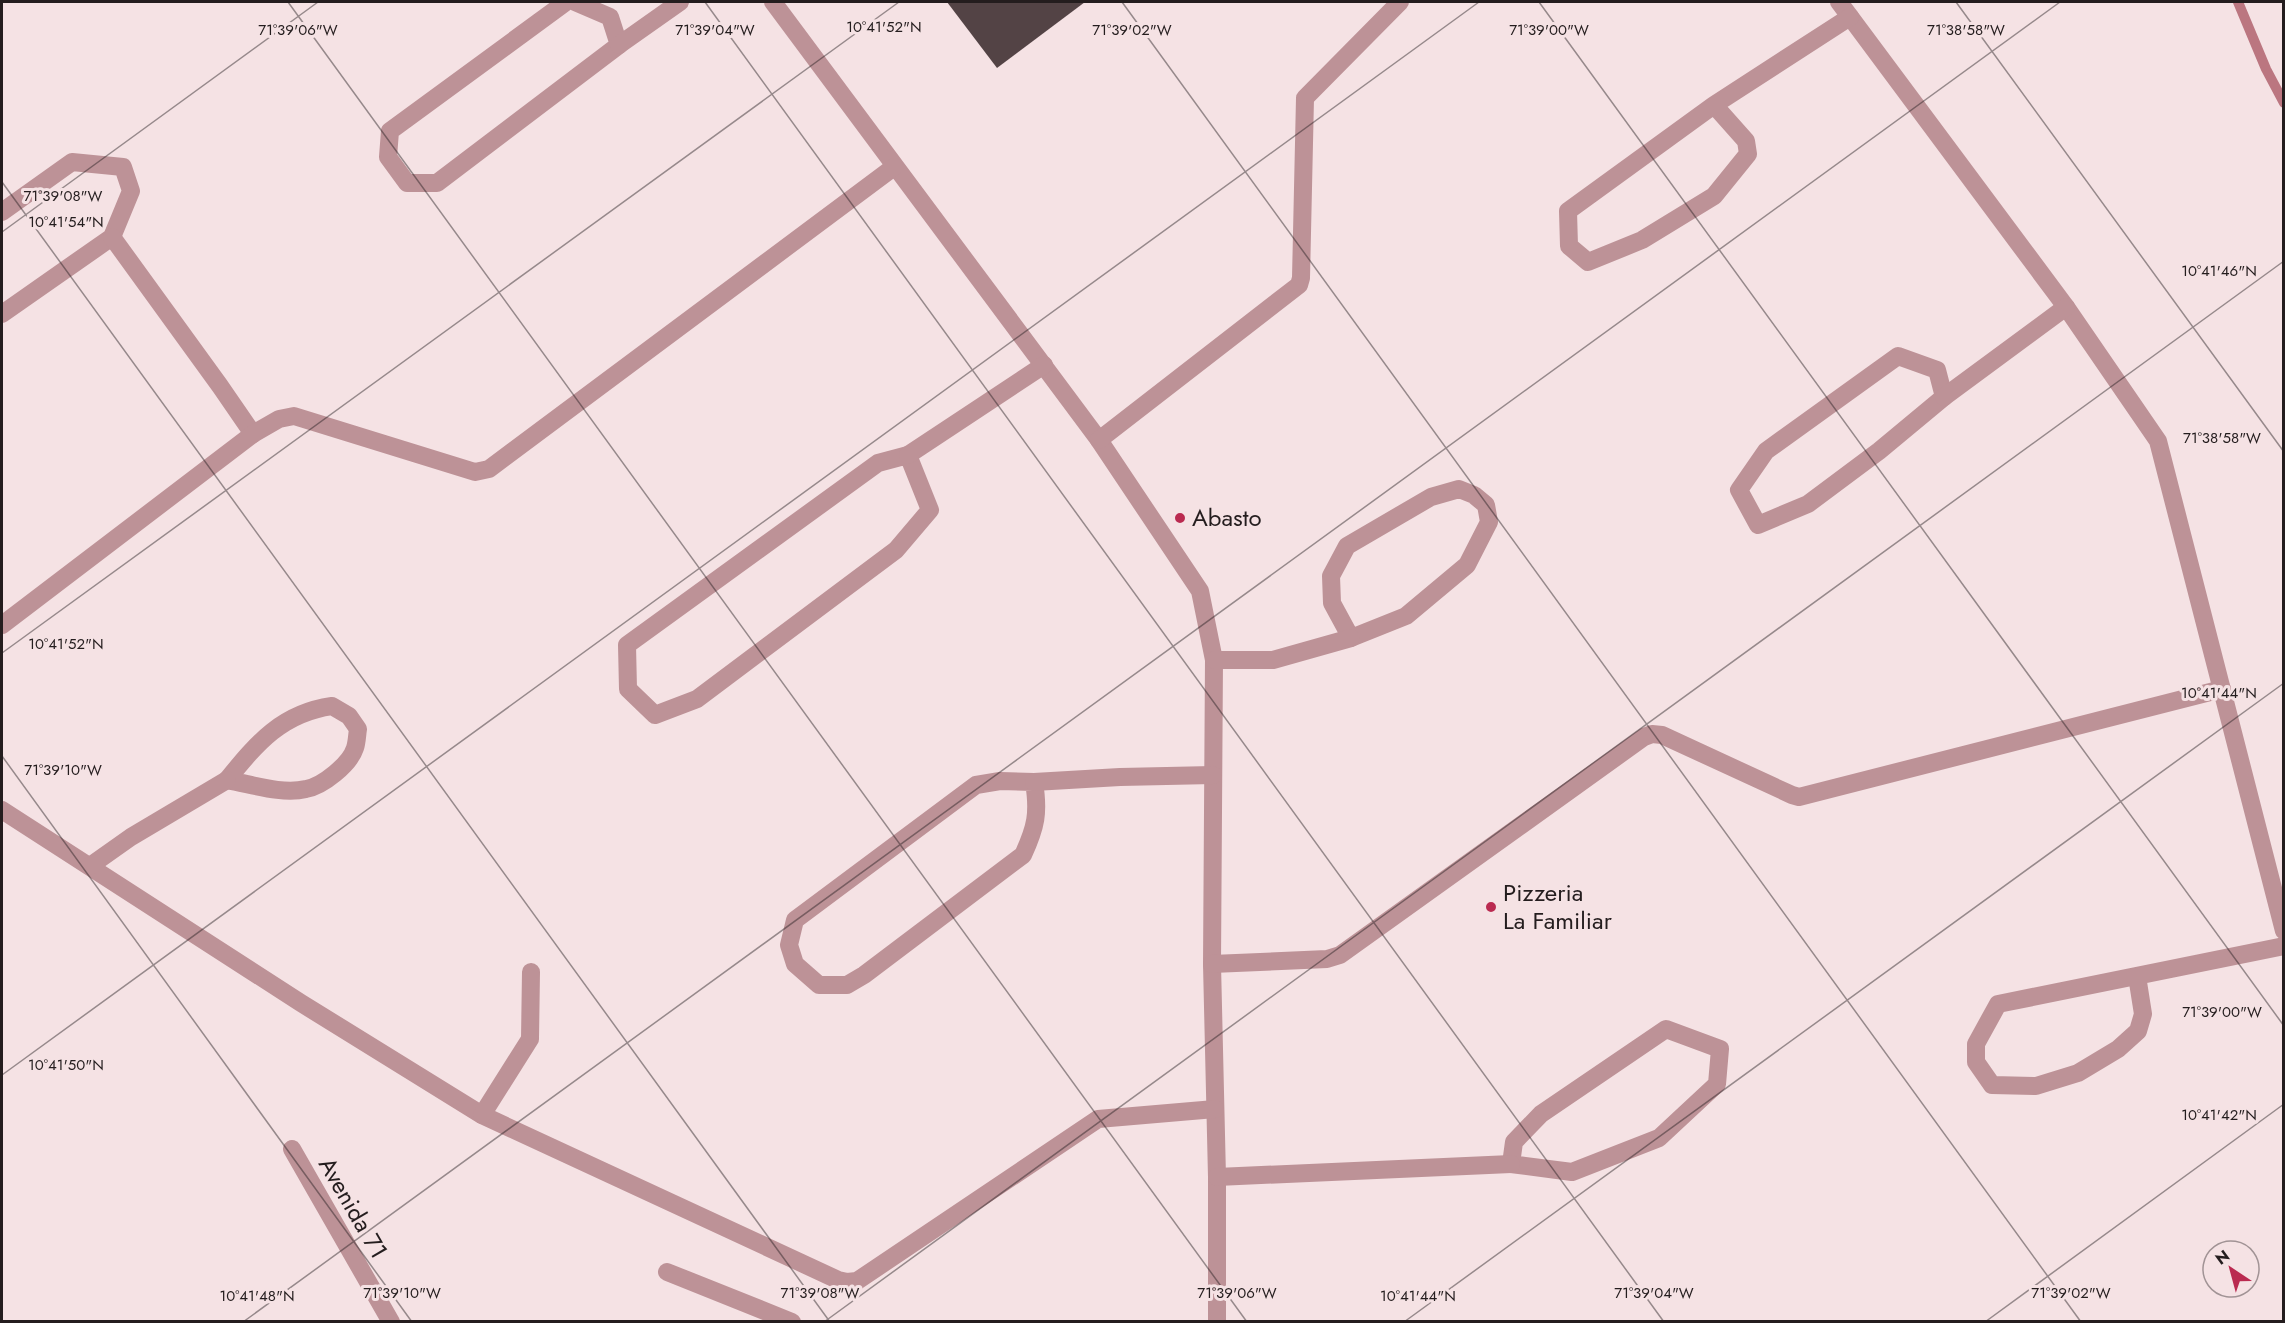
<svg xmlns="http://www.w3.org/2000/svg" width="2285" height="1323" font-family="Jost,sans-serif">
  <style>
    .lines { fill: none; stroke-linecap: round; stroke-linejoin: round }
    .stream { stroke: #bb7680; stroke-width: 10 }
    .building { fill: #534345 }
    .street { stroke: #bd9297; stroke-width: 18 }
    .ticks { fill: none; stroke: #241d1e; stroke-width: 1.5; stroke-opacity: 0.45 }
    .poi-dot { fill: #ba2a50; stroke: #f5e2e4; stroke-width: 2 }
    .labels { text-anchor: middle; stroke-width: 6; stroke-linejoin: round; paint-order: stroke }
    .poi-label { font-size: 24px; fill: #241d1e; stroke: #f5e2e4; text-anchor: start }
    .street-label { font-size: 24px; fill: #241d1e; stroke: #f5e2e4 }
    .ticks-label { font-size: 15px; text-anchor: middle; fill: #241d1e; stroke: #f5e2e4; stroke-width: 6; stroke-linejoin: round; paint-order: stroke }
  </style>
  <rect width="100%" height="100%" fill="#f5e2e4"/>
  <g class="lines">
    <polyline class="stream" points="2238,2 2266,69 2284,103"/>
  </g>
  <polygon class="building" points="947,2 1085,2 997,68"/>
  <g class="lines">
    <g class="street">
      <polyline points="566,2 390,131 388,157 407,183 437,183 619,45 610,17 575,2"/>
      <polyline points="773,2 1099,440 1200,591 1214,660 1212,964 1217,1177 1217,1322"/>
      <polyline points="1839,2 2066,307 2158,441 2284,931"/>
      <polyline points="619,45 680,2"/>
      <polyline points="1714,105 1746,141 1748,154 1714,196 1642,240 1588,262 1569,246 1568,211 1714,105 1850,17"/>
      <polyline points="2,212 72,162 123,167 131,191 112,237 2,314"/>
      <polyline points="112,237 220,386 253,434"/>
      <polygon points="1898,356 1937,370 1944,397 1879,451 1808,504 1758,525 1739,490 1766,451"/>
      <polyline points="1944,397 2066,307"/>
      <polyline points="1099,440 1299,285 1301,278 1305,98 1400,2"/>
      <polygon points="908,455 930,510 896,550 697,699 655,715 628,689 627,645 878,463"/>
      <polyline points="908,455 1044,365"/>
      <polygon points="1459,489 1474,495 1486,505 1489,522 1467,565 1406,616 1351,638 1332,603 1331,576 1347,546 1431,497"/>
      <polyline points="2,625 253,434 279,419 294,416 475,472 489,469 894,167"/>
      <polyline points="1214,660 1273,660 1351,638"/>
      <path d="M 332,706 L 349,716 L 358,729 C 357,735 357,742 355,748 C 350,764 323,786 306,789 C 282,795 251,784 227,780 C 257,743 282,713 332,706 Z"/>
      <path d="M 1000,781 L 1034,782 C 1039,813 1036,827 1023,855 L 864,975 L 847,985 L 819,985 L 795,964 L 789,945 L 795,920 L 976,785 Z"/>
      <polyline points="1034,782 1120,777 1213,775"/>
      <polyline points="2,810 301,1003 482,1115 838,1280 847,1282 857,1281 1098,1119 1215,1109"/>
      <polyline points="90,866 131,837 227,780"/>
      <polyline points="1212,964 1327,959 1340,955 1644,737 1652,734 1662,735 1792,795 1799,797 2222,689"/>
      <polyline points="2137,976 2143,1014 2138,1031 2118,1049 2078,1073 2036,1086 1992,1085 1976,1062 1976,1044 1998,1004 2284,946"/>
      <polygon points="1666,1029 1720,1049 1717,1084 1659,1138 1572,1172 1511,1164 1514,1142 1541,1114"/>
      <polyline points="482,1115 530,1039 531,972"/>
      <polyline points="292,1149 391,1322"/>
      <polyline points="1217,1177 1511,1164"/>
      <polyline points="667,1272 792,1322"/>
    </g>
  </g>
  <path class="ticks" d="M 288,2 L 1247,1322M 705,2 L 1664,1322M 1122,2 L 2081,1322M 1539,2 L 2284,1026M 1956,2 L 2284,452M 2,182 L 830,1322M 2,232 L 318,2M 2,653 L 899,2M 2,756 L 412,1322M 2,1075 L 1479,2M 243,1322 L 2060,2M 824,1322 L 2284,261M 1404,1322 L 2284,683M 1985,1322 L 2284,1104"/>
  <g class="poi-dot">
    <circle cx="1180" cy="518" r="6"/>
    <circle cx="1491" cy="907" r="6"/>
  </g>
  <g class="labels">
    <g class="poi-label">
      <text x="1192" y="526">Abasto</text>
      <text x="1503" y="901">Pizzeria<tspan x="1503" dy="28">La Familiar</tspan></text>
    </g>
    <g class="street-label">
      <text transform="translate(353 1208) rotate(60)" y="8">Avenida 71</text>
    </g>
  </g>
  <g class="ticks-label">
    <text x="884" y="32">10°41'52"N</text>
    <text x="298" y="35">71°39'06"W</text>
    <text x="715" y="35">71°39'04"W</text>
    <text x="1132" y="35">71°39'02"W</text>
    <text x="1549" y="35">71°39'00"W</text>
    <text x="1966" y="35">71°38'58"W</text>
    <text x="63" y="201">71°39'08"W</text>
    <text x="66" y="227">10°41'54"N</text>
    <text x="2219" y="276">10°41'46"N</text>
    <text x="2222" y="443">71°38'58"W</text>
    <text x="66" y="649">10°41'52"N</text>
    <text x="2219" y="698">10°41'44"N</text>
    <text x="63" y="775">71°39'10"W</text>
    <text x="2222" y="1017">71°39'00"W</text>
    <text x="66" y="1070">10°41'50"N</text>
    <text x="2219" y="1120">10°41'42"N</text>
    <text x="402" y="1298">71°39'10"W</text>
    <text x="820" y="1298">71°39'08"W</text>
    <text x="1237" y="1298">71°39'06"W</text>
    <text x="1654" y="1298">71°39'04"W</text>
    <text x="2071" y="1298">71°39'02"W</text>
    <text x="257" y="1301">10°41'48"N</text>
    <text x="1418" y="1301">10°41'44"N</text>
  </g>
  <rect width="2285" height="1323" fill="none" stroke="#241d1e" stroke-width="6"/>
  <g transform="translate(2231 1269) rotate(324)"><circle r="28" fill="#f5e2e4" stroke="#a19395" stroke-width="1.5"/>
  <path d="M0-4.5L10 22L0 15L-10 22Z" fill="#ba2a50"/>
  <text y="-9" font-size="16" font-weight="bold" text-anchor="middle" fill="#241d1e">N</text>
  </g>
</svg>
